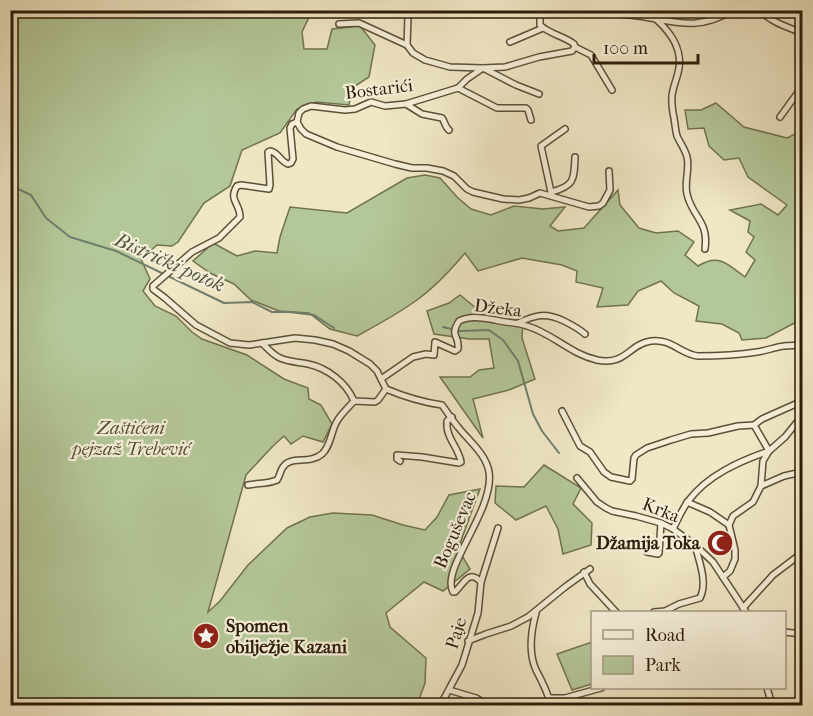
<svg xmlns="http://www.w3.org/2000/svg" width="813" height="716" font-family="'IM FELL French Canon',serif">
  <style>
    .green { fill: #b4c798; stroke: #707250; stroke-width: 1.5 }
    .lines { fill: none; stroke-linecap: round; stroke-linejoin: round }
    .stream { stroke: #6f7e6d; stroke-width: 2 }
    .minor-casing { stroke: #5d4f37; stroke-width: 8 }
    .minor { stroke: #f5efd9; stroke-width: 5 }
    .labels { text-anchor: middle; stroke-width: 4.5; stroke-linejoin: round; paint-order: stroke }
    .street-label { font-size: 18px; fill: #2c1c08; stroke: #f5efd9 }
    .park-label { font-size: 18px; font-style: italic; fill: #554f33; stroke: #f5efd9 }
    .poi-label { font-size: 18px; font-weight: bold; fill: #2c1c08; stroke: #f5efd9; text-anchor: end }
    .water-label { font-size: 20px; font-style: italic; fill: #535543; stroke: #f5efd9 }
  </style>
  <rect width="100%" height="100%" fill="#f0e7c5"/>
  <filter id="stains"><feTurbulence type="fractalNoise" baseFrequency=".00333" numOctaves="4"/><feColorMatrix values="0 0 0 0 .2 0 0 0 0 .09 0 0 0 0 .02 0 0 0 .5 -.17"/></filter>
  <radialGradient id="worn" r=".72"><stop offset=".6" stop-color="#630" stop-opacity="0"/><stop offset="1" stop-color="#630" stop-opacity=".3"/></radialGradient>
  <g class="green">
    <polygon points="10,11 312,11 302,32 304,49 327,49 332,29 360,26 375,45 369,77 352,88 349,105 316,102 297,109 280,133 242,150 230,186 204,203 178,242 172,246 157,245 141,259 150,279 143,291 155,306 176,316 192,332 202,339 247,355 284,379 308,388 309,399 321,405 332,424 323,442 303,436 291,444 284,436 272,447 246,475 208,612 220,601 248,565 287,528 310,517 333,513 372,515 403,525 425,530 437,517 449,495 480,489 458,549 470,569 443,591 424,582 386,613 390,627 426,658 425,683 417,705 11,705"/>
    <path d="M 716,103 L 744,127 L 787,138 L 799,132 L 802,133 L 802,319 L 766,338 L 742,340 L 739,333 L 722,324 L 696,321 L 699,306 L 674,293 L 661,281 L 638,291 L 628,305 L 597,307 L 603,288 L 576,282 L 577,271 L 562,265 L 522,258 L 478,271 L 465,253 C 450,271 433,289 414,302 C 396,315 377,325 357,336 L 330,329 L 309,313 L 279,311 L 251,300 L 234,284 L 210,273 L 193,261 L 213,243 L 237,256 L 255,251 L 277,253 L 280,237 L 290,207 L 347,213 L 407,178 L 425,175 L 440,178 L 457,197 L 471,209 L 491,215 L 514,206 L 543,209 L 565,207 L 550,226 L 558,231 L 584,228 L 618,190 L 620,205 L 639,228 L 656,233 L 678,231 L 694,242 L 685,255 L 698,266 C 719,253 727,264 745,277 L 755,260 L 746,252 L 754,237 L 748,232 L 750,221 L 730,210 L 761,204 L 778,215 L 787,205 L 748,177 L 739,158 L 724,160 L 709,146 L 704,128 L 688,129 L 685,110 L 701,110 Z"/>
    <polygon points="460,295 493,322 523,321 522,338 535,379 509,390 473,399 483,438 440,377 470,377 479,370 494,368 489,339 469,339 434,334 427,311 449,303"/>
    <polygon points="544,465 581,488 573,504 592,523 591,545 563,554 558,529 546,506 516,520 495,503 496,486 524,487"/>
    <polygon points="592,642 592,684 572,690 557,654"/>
  </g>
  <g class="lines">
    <g class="stream">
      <polyline points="10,188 14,187 31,195 46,218 70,237 116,251 224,303 252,302 272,312 289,312 314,315 334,328"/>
      <polyline points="443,327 460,331 489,330 503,340 518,361 533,414 542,431 559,453"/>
    </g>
    <defs>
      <g id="minor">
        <polyline points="410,10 408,17 407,45 413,53 425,60 450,67 483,68 516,85 539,94"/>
        <path d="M 759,10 C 773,23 785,26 802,33"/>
        <path d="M 657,20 C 672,34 684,51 678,73 C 673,91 670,93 673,113 C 675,121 675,129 677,136 C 680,143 685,149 687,157 C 690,169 684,182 687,194 C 692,217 709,221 705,249"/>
        <polyline points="339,24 359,23 407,45"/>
        <polyline points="510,42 543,28"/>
        <polyline points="575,47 591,55 612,90"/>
        <polyline points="458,88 497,108 526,108 528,110 531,120"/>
        <path d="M 406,104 L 422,114 L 442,118 C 445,122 445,127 449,130"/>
        <polyline points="780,117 796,95 802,89"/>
        <path d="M 297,122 L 292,124 L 290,128 L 293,159 L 291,163 L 288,164 C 280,161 278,152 270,151 L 268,152 L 270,185 L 269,189 L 241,185 L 237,186 C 228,200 240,203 240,217 L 219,238 L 192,252 L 153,286 L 153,289 L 165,298 L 196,325 L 230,343 L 249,345 L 295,338 L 315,340 L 333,344 L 349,351 L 370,364 L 377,371 L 386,389 C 405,397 421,402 442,405 C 447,412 452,420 458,427 C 469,441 486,454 489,472 C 495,510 440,569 453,592 L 455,592 C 464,583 469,569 481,582"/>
        <path d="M 609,171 L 610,190 L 603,203 L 599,206 L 589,207 L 540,193 L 529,198 L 519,200 L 503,199 L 473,192 L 467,189 L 454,176 L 443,171 L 427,168 L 412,168 L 395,164 L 337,147 L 306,134 L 301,129 L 297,122 L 299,113 L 303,109 L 311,106 L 345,110 L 355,109 L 371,102 L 385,106 L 406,104 L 458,88 L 467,79 L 483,68 L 505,67 L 539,57 L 572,51 L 575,47 L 574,44 C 564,36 549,34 540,25 L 540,17 L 545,13 L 551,11 C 577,11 603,12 630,15 C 670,19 694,34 733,10"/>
        <polyline points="551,192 541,146 565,129"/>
        <path d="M 552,195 L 551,192 C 575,186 574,179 575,157"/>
        <path d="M 518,323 C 536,315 545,312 564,321 C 572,325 578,328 585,334"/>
        <path d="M 262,343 C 268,349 273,355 280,358 C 289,362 299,362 308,364 C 327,368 346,382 354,401"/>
        <path d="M 381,379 L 413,357 L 426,354 L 434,355 L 435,342 L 455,351 L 458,349 C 460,335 449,337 459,321 C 471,315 483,318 495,320 C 506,323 517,322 527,326 C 552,333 570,354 597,360 C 626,366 629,344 651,341 C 671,338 682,355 698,356 C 717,356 738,355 757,352 C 766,351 775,347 784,346 C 790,345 796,346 802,345"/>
        <polyline points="562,411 580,446 590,452 604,472 611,477 630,481 632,479 634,458 636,455 647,448 671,440 691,434 708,433 738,426 754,425 762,419 798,403"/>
        <path d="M 400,461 L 397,459 L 397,455 L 422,457 L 459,463 L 461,462 C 459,448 445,437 447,421 L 452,417"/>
        <polyline points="577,478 597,502 606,508 612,511 636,516 661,523 673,529 695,545 713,562 746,612"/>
        <path d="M 248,485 C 258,483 268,484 277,480 C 280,476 280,471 283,467 C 291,455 309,465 322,454 C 330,447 331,433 336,423 C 340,415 348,408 354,401 L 375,402 L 378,400 L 386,389"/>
        <polyline points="761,486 763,461 769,451 785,437 802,416"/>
        <polyline points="687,502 710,512 729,525"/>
        <path d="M 673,529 C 678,519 682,509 689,500 C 708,475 740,461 769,451 L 754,425"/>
        <polyline points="647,552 658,554 659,553 661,523"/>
        <polyline points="584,572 590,584 616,612"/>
        <polyline points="723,577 730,571 735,559 735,550 729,525 733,516 753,502 761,486 784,476 802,472"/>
        <polyline points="743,608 773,575 802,553"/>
        <path d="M 654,612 L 665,611 L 679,604 L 700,598 C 708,583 699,561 695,545"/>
        <path d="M 536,613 C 531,631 528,652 536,670 C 542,681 548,693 551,706"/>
        <polyline points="784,632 802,634"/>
        <polyline points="468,641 486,634 511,626 528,617 565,587 590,569"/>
        <polyline points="767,688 770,698 774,706"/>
        <polyline points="449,690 476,698 489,706"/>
        <polyline points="549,698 565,698 601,688"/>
        <polyline points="440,706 462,665 478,613 481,582 498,528"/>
        <path d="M 683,706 L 684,704 C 695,699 710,703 722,706"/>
      </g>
    </defs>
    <use href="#minor" class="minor-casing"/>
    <use href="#minor" class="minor"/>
  </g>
  <defs>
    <symbol id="mosque-disc" viewBox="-11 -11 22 22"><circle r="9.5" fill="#8f2418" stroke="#f5efd9"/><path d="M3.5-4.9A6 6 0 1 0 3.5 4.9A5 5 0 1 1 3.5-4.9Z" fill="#fff"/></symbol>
    <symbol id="sight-disc" viewBox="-11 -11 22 22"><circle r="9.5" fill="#8f2418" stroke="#f5efd9"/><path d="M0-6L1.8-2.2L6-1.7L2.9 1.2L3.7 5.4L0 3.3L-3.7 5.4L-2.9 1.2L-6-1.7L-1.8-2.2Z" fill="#fff"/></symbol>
  </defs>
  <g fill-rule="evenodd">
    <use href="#mosque-disc" x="705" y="528" width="30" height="30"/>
    <use href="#sight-disc" x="191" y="621" width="30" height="30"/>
  </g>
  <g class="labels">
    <g class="street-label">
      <text transform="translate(379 89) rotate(-7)" y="6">Bostarići</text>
      <text transform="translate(498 308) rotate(7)" y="6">Džeka</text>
      <text transform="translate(661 510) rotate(22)" y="6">Krka</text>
      <text transform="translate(455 530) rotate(-67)" y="6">Boguševac</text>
      <text transform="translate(456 633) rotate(-72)" y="6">Paje</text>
    </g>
    <g class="park-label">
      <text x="131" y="434">Zaštićeni<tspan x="131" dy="21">pejzaž Trebević</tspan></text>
    </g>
    <g class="poi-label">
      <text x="700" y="549">Džamija Toka</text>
      <text x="226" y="632" text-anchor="start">Spomen<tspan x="226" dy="21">obilježje Kazani</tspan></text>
    </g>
    <g class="water-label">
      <text transform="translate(170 262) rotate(24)" y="7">Bistrički potok</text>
    </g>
  </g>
  <rect width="813" height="716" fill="none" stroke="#f0e7c5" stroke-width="36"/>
  <rect x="12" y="12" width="789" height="692" fill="none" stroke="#2c1c08" stroke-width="3"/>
  <rect x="18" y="18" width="777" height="680" fill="none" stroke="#2c1c08" stroke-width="1.5"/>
  <rect x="591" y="611" width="195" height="78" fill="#f5efd9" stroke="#a59b85" stroke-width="1.5"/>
  <rect x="603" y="630" width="30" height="9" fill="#f5efd9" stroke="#a59b85" stroke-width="1.5"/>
  <text x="645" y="641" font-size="18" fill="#2c1c08">Road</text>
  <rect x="603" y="656" width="30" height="18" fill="#b4c798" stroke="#a59b85" stroke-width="1.5"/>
  <text x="645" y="671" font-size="18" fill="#2c1c08">Park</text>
  <path d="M594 54v9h104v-9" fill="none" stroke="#2c1c08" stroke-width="3"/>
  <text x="603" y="54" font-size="18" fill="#2c1c08" stroke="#f5efd9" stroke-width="4.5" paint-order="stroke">100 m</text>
  <rect width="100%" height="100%" filter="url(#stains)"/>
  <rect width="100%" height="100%" fill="url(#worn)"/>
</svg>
